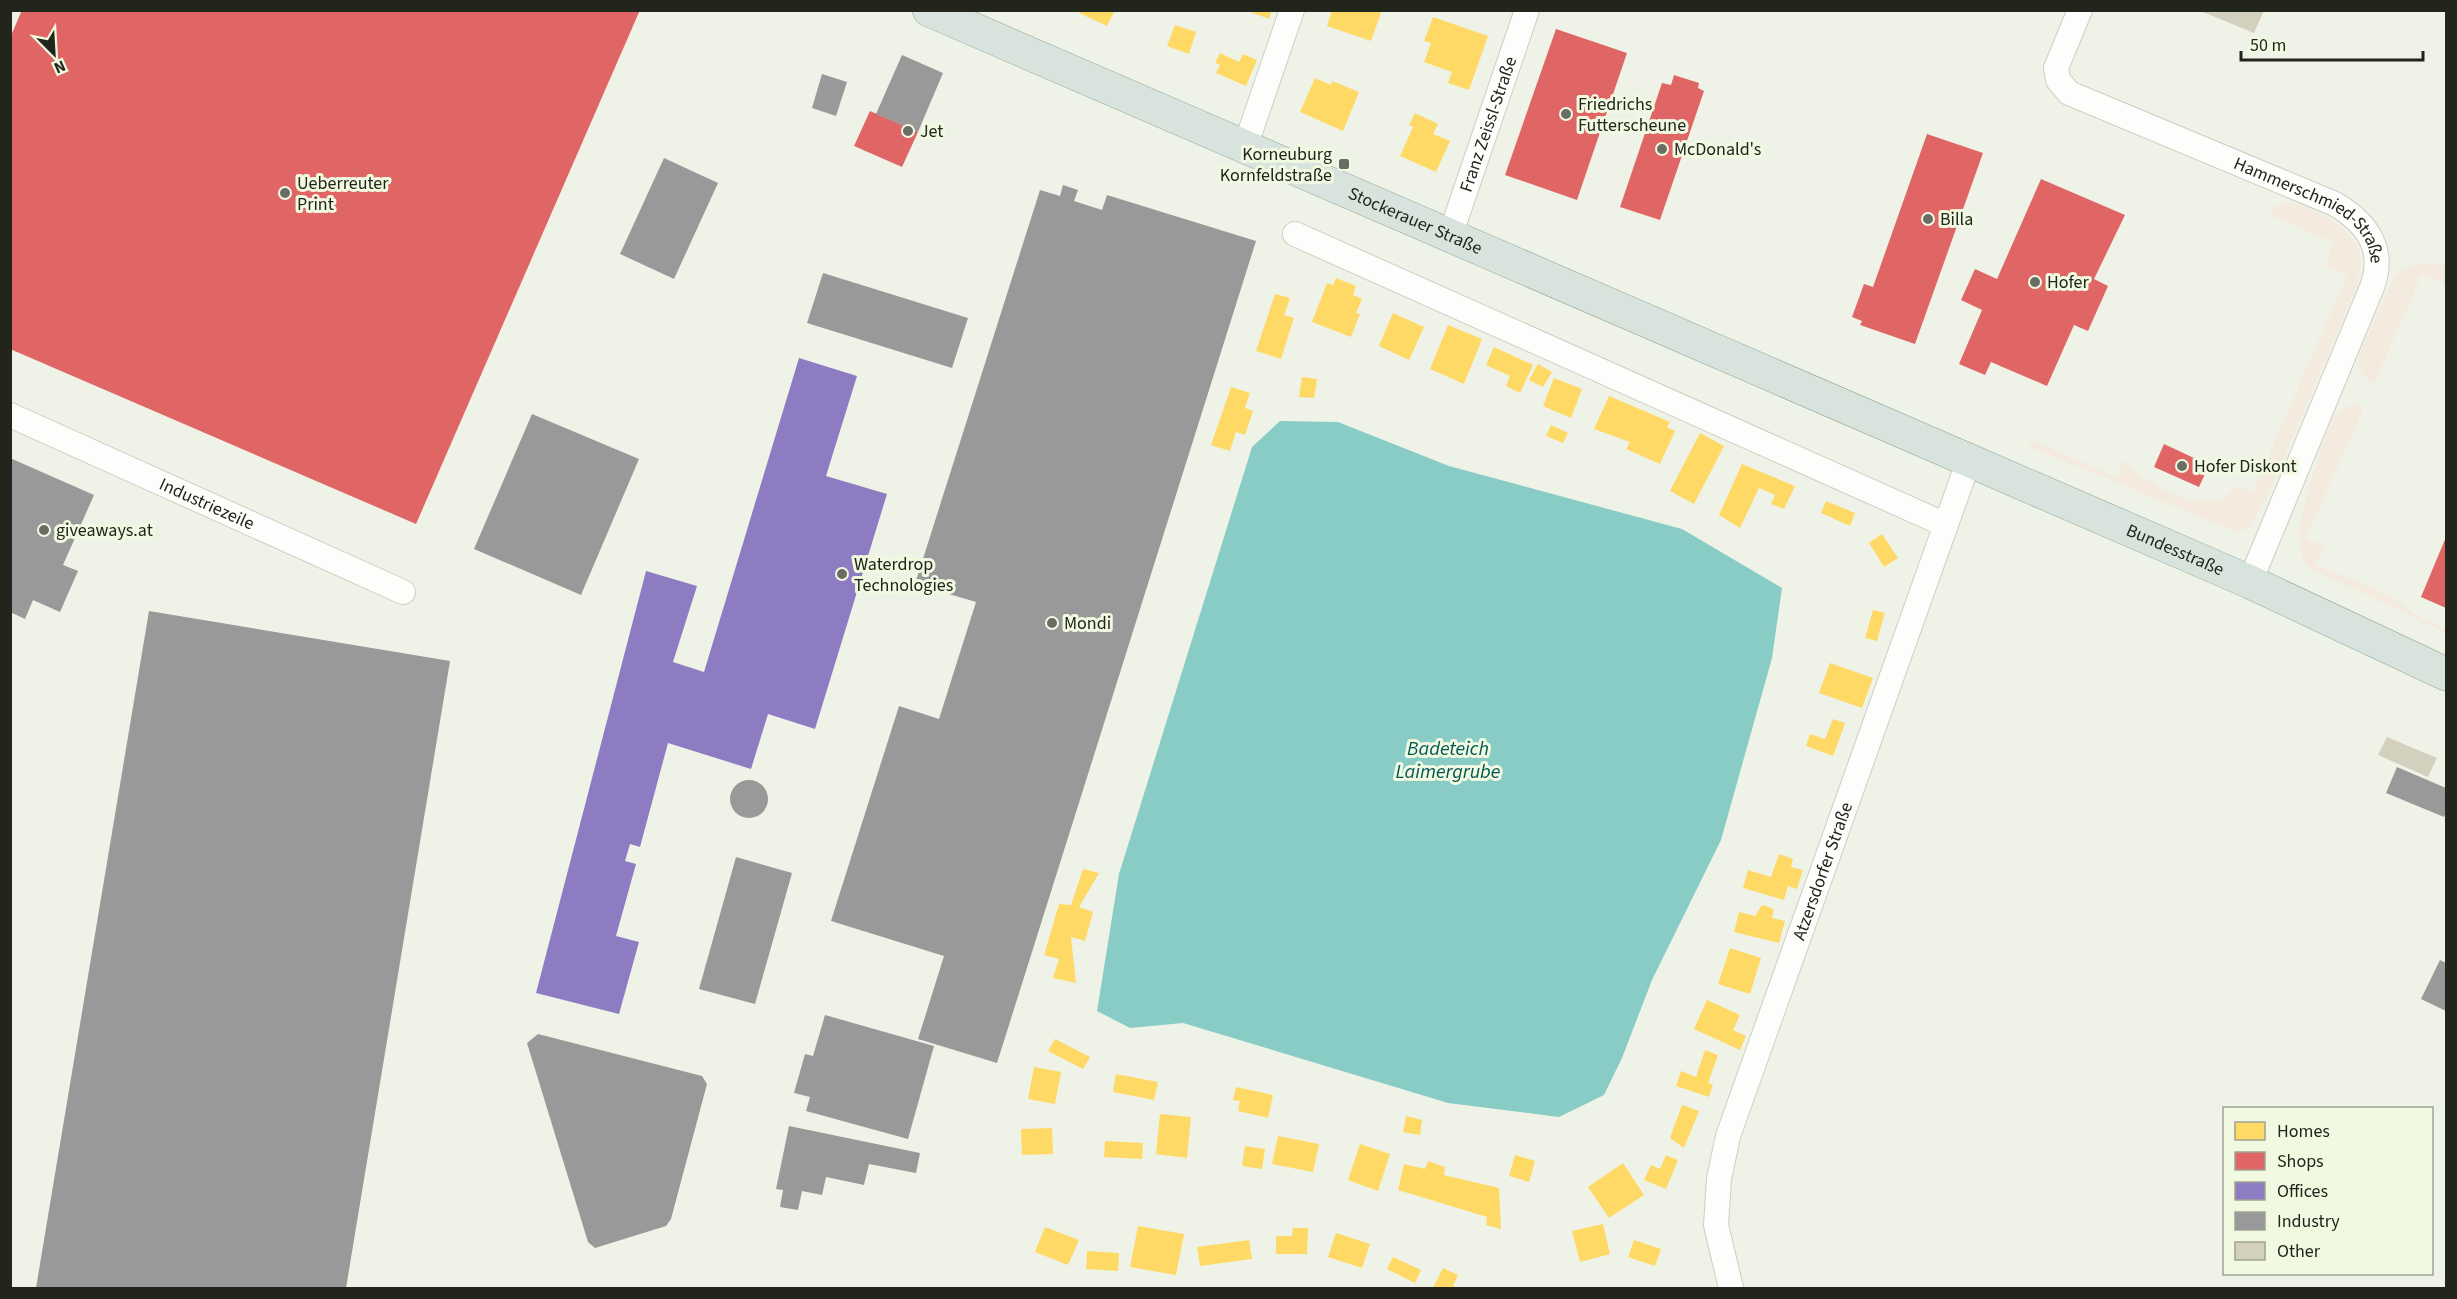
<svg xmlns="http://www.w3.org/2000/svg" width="2457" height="1299" font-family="'Source Sans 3',sans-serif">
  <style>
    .green { fill: #f4eadd }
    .water { fill: #89ccc6 }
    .homes { fill: #ffd966 }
    .shops { fill: #e06666 }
    .offices { fill: #8e7cc3 }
    .industry { fill: #999 }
    .building { fill: #d3d0be }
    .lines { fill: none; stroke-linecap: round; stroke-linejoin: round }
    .minor-casing { stroke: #cbcfc4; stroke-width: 26 }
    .primary-casing { stroke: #8ea294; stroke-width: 34 }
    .minor { stroke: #fdfdfb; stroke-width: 24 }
    .primary { stroke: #d8e3dd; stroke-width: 33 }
    .poi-dot { fill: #6a6d63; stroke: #f1f9e1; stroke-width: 2 }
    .labels { text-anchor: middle; stroke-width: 6; stroke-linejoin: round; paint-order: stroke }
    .poi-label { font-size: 18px; fill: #22251c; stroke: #f1f9e1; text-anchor: start }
    .street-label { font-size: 18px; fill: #22251c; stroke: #f1f9e1 }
    .water-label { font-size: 20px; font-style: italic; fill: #005755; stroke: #f1f9e1 }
  </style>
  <rect width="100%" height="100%" fill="#eff3e7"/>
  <g class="green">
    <path d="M 2284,202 C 2309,203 2351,226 2359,251 C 2363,264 2359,276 2356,288 L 2267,497 L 2247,529 L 2236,532 L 2028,446 L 2032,440 L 2116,477 L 2125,460 C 2144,484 2214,524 2235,486 L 2253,492 L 2347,275 L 2329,268 L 2327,260 L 2333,242 L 2270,215 L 2274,207 Z"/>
    <path d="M 2420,263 L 2446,265 L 2446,284 L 2422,274 L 2374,384 C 2361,376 2358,370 2359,355 L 2395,275 L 2406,268 Z"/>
    <path d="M 2356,404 L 2364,407 L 2306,538 L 2324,546 L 2315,564 L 2391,596 L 2418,617 L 2446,629 L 2446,633 L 2306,566 C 2300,554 2298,538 2300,525 C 2303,507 2326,426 2336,414 C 2341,407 2348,406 2356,404 Z"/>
  </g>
  <polygon class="water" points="1280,421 1338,422 1449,466 1682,529 1782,588 1772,658 1721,840 1652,980 1622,1058 1604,1095 1559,1117 1448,1103 1183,1023 1130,1028 1097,1011 1119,874 1252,447"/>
  <g class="homes">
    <polygon points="1080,10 1115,10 1107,26 1079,13"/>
    <polygon points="1245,10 1272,10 1269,19"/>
    <polygon points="1332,10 1382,10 1371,41 1327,26"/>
    <polygon points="1433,17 1488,36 1469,90 1448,83 1452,72 1424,62 1431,43 1424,41"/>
    <polygon points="1175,25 1196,32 1189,54 1167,46"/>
    <polygon points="1220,53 1239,62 1243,54 1257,60 1246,86 1216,73 1220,65 1215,63"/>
    <polygon points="1315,78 1331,85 1332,81 1359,92 1343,131 1300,112"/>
    <polygon points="1415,113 1438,124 1433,134 1450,141 1436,172 1400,156 1413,127 1409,125"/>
    <polygon points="1336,278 1356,286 1353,295 1362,299 1356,313 1360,314 1351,337 1312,322 1327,283 1333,285"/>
    <polygon points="1275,294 1290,298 1284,315 1294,318 1281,359 1256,351"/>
    <polygon points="1393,313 1424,327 1409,360 1379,346"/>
    <polygon points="1448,325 1482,339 1464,384 1430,369"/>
    <polygon points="1494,347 1533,365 1520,393 1506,386 1510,376 1486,365"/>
    <polygon points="1538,364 1552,372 1543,387 1529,380"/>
    <polygon points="1302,377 1317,379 1314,398 1299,397"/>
    <polygon points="1554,378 1582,389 1571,418 1543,406"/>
    <polygon points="1231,387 1250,393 1245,408 1253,411 1245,435 1236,432 1230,451 1211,445"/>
    <polygon points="1609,396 1670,422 1667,427 1675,431 1660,464 1626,449 1630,442 1594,429"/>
    <polygon points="1551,425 1568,433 1563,443 1546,436"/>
    <polygon points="1700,433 1724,446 1694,504 1670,491"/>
    <polygon points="1742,464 1795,486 1784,509 1771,504 1775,495 1759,488 1740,528 1719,515"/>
    <polygon points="1826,501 1855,513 1850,526 1821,513"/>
    <polygon points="1882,534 1898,558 1884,567 1869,543"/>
    <polygon points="1873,610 1885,613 1877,641 1865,638"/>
    <polygon points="1830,663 1873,678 1862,708 1819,693"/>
    <polygon points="1833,719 1845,723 1833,756 1806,746 1810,734 1825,739"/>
    <polygon points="1779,854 1793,859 1791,867 1803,870 1797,889 1788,886 1784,900 1743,888 1748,870 1771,877"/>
    <polygon points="1083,869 1099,873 1079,907 1093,912 1085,941 1071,937 1076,983 1053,978 1059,959 1044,955 1059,904 1071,905"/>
    <polygon points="1762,905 1774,909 1772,918 1785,921 1779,943 1734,932 1739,912 1755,916"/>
    <polygon points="1730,948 1761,958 1750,994 1718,984"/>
    <polygon points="1707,1000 1740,1015 1733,1030 1746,1036 1740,1050 1694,1029"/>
    <polygon points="1055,1039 1090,1057 1083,1069 1048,1051"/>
    <polygon points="1705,1050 1718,1055 1708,1083 1713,1084 1709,1097 1676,1086 1681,1071 1696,1077"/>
    <polygon points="1034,1067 1061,1072 1055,1104 1028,1099"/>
    <polygon points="1116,1074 1158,1082 1154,1100 1113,1092"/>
    <polygon points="1236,1087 1273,1095 1268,1118 1238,1111 1240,1101 1233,1100"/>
    <polygon points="1682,1105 1699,1111 1684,1148 1670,1138"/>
    <polygon points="1160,1114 1191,1117 1187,1158 1156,1154"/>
    <polygon points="1406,1116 1422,1120 1420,1135 1403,1132"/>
    <polygon points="1052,1128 1053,1154 1022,1155 1021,1129"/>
    <polygon points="1278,1136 1319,1144 1313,1172 1272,1164"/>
    <polygon points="1105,1141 1143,1143 1142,1159 1104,1157"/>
    <polygon points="1360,1144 1390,1154 1378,1191 1348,1180"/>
    <polygon points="1245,1146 1265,1149 1262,1169 1242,1166"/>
    <polygon points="1515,1155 1535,1161 1529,1182 1509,1176"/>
    <polygon points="1666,1155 1678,1160 1666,1189 1644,1180 1651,1165 1660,1169"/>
    <polygon points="1428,1161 1445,1167 1444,1175 1499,1188 1501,1229 1486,1225 1487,1217 1398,1190 1404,1164 1425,1169"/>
    <polygon points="1623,1163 1644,1195 1609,1218 1588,1187"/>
    <polygon points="1603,1224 1610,1254 1580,1262 1572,1231"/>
    <polygon points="1138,1226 1184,1234 1176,1275 1130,1267"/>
    <polygon points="1045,1227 1079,1240 1068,1265 1035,1252"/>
    <polygon points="1293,1228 1308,1228 1307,1254 1276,1254 1276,1236 1292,1236"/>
    <polygon points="1336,1233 1370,1244 1362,1268 1328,1257"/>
    <polygon points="1249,1240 1252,1259 1200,1266 1197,1247"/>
    <polygon points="1634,1240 1661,1249 1655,1266 1628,1257"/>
    <polygon points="1087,1251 1119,1253 1118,1271 1086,1269"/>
    <polygon points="1393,1257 1421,1270 1415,1283 1387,1269"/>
    <polygon points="1443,1268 1458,1275 1453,1286 1458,1288 1433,1288"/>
  </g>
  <g class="shops">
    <polygon points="22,10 640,10 416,524 10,349 10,38"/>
    <polygon points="1556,29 1627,53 1577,200 1505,175"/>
    <polygon points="1674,75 1699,83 1698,88 1704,91 1660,220 1620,207 1662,83 1671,85"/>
    <polygon points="870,111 918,132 902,167 854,146"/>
    <polygon points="1927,134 1983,153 1915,344 1860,325 1862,321 1852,317 1864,284 1873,287"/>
    <polygon points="2041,179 2125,215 2094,279 2108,286 2088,331 2074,325 2047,386 1991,362 1985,375 1959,364 1982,310 1961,300 1975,269 1997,279"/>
    <polygon points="2164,444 2209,465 2199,487 2154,467"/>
    <polygon points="2446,537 2446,608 2421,597"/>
  </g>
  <polygon class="offices" points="799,358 857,376 826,476 887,494 815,729 768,714 751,769 668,743 640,847 630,844 625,861 636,864 616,936 639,942 619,1014 536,993 646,571 697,586 673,662 704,672"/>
  <g class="industry">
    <polygon points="902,55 943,73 918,132 876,114"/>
    <polygon points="822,74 847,82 836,116 812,108"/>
    <polygon points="664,158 718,183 674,279 620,254"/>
    <polygon points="1063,185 1078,190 1074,201 1102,210 1107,195 1256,241 997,1063 918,1039 944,956 831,921 899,706 939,719 976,602 915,584 1040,190 1060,196"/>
    <polygon points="823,273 968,318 952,368 807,323"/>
    <polygon points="532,414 639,459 581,595 474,549"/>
    <polygon points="10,458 94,495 63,565 78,571 60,612 33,600 25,619 10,612"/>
    <polygon points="149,611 450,661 346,1288 36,1288"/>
    <polygon points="2397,767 2446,788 2446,812 2444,817 2386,793"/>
    <circle cx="749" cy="799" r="19"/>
    <polygon points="736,857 792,873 755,1004 699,989"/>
    <polygon points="2440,960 2446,963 2446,1011 2421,999"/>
    <polygon points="825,1015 934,1046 908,1139 806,1111 810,1097 794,1093 805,1054 813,1056"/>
    <polygon points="538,1034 702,1076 707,1084 671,1219 666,1226 595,1248 588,1242 527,1043"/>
    <polygon points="789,1126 920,1153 916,1173 869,1164 864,1185 826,1177 822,1195 802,1191 798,1210 780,1207 783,1190 776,1189"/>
  </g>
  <g class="building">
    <polygon points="2198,10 2264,10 2254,33"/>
    <polygon points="2387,737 2437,758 2428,777 2378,755"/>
  </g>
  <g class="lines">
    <defs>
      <g id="minor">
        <path id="s1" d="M 2080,10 L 2056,68 L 2058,80 L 2069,93 L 2335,204 C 2367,223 2386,249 2372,287 L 2250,582"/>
        <polyline points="1245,147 1292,10"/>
        <polyline points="1295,234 1946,525"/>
        <path id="s2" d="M 1450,236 L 1527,10"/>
        <path id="s3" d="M 10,415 L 403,592"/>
        <path id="s4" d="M 1731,1288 L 1716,1225 L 1719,1179 L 1728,1136 L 1969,460"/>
      </g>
      <g id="primary">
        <path id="s5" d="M 929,10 L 2250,582 L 2446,674"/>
      </g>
    </defs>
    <use href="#minor" class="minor-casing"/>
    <use href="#primary" class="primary-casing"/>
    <use href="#minor" class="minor"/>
    <use href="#primary" class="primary"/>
  </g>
  <g class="poi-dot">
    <circle cx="1566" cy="114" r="6"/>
    <circle cx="908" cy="131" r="6"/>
    <circle cx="1662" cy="149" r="6"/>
    <rect x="1338" y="158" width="12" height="12" rx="3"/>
    <circle cx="285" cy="193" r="6"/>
    <circle cx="1928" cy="219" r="6"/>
    <circle cx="2035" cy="282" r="6"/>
    <circle cx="2182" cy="466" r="6"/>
    <circle cx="44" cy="530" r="6"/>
    <circle cx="842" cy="574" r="6"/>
    <circle cx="1052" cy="623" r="6"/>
  </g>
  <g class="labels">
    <g class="poi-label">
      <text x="1578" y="110">Friedrichs<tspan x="1578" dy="21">Futterscheune</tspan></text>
      <text x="920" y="137">Jet</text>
      <text x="1674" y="155">McDonald's</text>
      <text x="1332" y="160" text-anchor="end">Korneuburg<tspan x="1332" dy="21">Kornfeldstraße</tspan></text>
      <text x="297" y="189">Ueberreuter<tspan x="297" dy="21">Print</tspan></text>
      <text x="1940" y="225">Billa</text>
      <text x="2047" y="288">Hofer</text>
      <text x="2194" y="472">Hofer Diskont</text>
      <text x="56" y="536">giveaways.at</text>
      <text x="854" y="570">Waterdrop<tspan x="854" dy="21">Technologies</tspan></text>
      <text x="1064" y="629">Mondi</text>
    </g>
    <g class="street-label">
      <text dy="6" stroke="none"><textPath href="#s2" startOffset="118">Franz Zeissl-Straße</textPath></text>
      <text dy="6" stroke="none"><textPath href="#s1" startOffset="364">Hammerschmied-Straße</textPath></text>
      <text dy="6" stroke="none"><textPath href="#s5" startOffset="530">Stockerauer Straße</textPath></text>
      <text dy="6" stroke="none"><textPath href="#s3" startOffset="216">Industriezeile</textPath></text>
      <text dy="6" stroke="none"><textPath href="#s5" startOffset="1358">Bundesstraße</textPath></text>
      <text dy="6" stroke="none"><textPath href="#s4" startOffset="436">Atzersdorfer Straße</textPath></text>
    </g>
    <g class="water-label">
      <text x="1448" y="755">Badeteich<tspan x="1448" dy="23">Laimergrube</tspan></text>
    </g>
  </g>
  <rect width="2457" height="1299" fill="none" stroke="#22251c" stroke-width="24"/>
  <rect x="2223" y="1107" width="210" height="168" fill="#f1f9e1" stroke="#9ea492" stroke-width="1.5"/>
  <rect x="2235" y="1122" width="30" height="18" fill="#ffd966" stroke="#9ea492" stroke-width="1.5"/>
  <text x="2277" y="1137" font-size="18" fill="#22251c">Homes</text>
  <rect x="2235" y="1152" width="30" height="18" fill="#e06666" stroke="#9ea492" stroke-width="1.5"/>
  <text x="2277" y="1167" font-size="18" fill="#22251c">Shops</text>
  <rect x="2235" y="1182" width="30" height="18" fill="#8e7cc3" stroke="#9ea492" stroke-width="1.5"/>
  <text x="2277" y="1197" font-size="18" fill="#22251c">Offices</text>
  <rect x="2235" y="1212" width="30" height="18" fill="#999999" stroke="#9ea492" stroke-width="1.5"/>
  <text x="2277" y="1227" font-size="18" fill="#22251c">Industry</text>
  <rect x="2235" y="1242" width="30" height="18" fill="#d3d0be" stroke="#9ea492" stroke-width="1.5"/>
  <text x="2277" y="1257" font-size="18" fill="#22251c">Other</text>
  <g transform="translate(54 54) rotate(156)" stroke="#f1f9e1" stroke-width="4.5" paint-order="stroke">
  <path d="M0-4.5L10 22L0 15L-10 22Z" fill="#22251c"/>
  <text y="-9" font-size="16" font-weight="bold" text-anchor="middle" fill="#22251c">N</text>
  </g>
  <path d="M2241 51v9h182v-9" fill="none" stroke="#22251c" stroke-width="3"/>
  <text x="2250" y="51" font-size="18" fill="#22251c" stroke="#f1f9e1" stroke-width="4.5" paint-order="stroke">50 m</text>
</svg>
